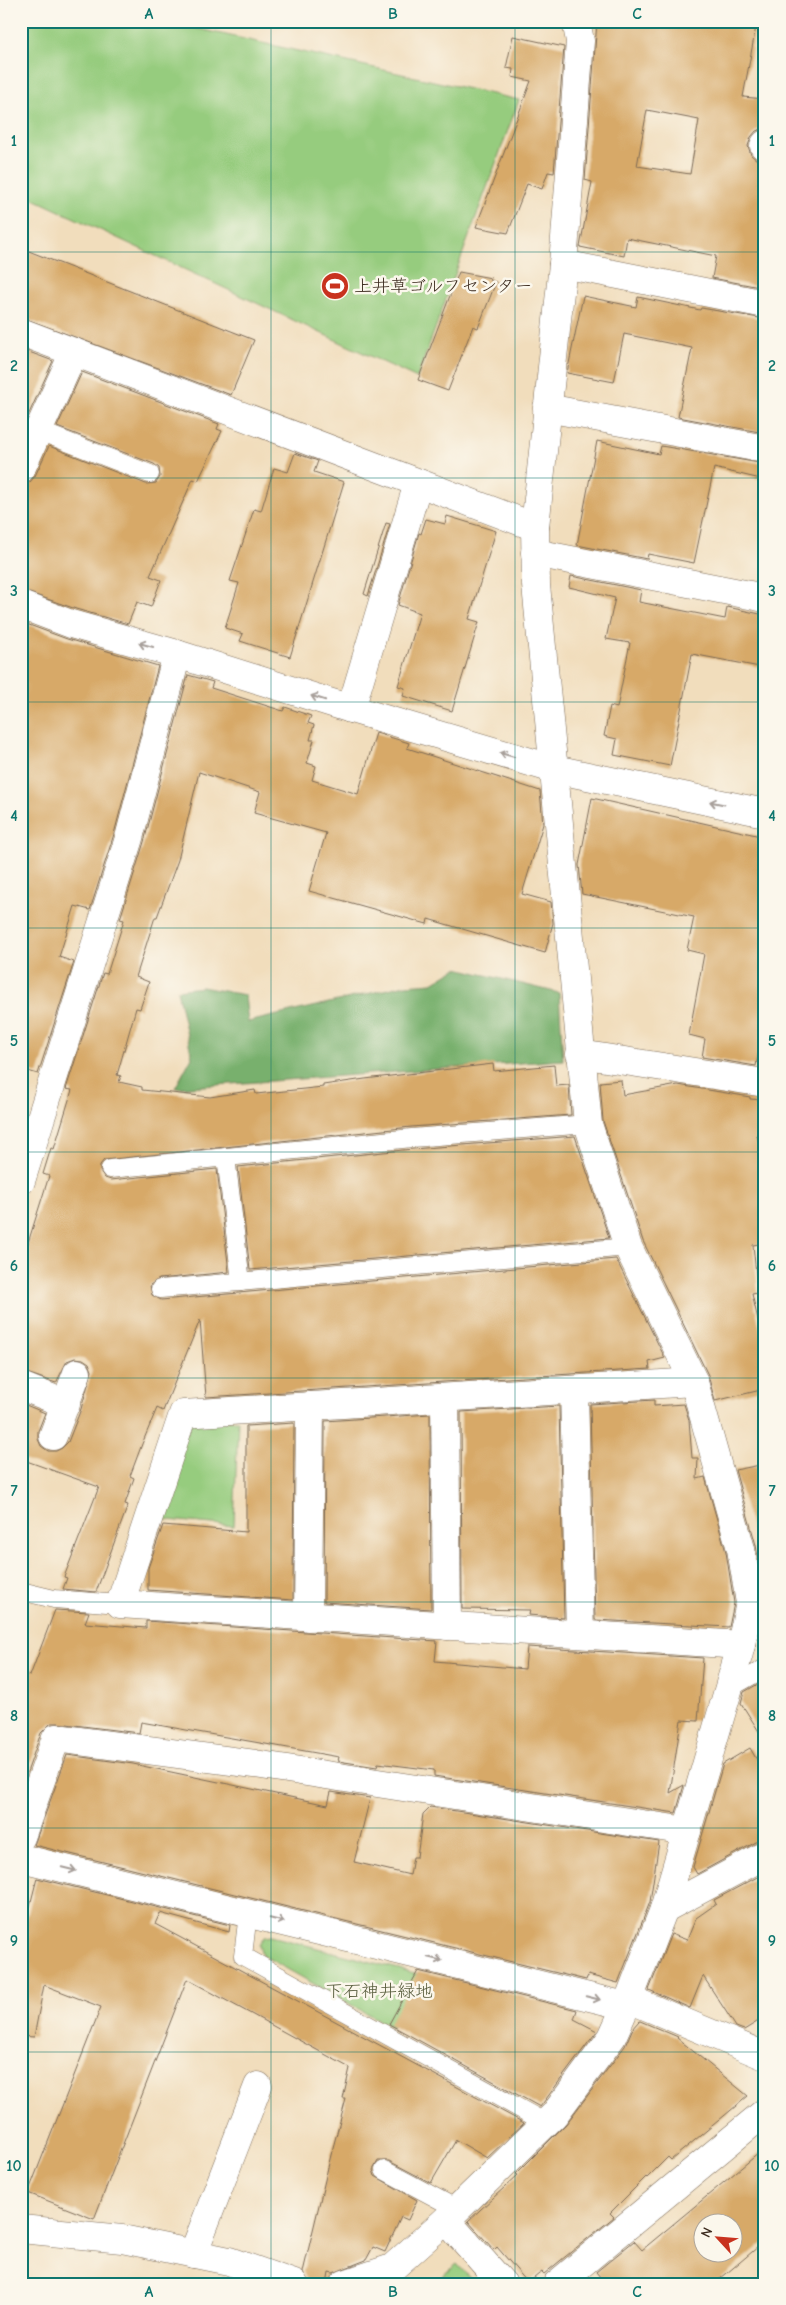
<svg xmlns="http://www.w3.org/2000/svg" width="786" height="2305" font-family="'Comic Neue','Klee One',sans-serif">
  <style>
    .green { fill: #96cc7e; stroke: #687b4e }
    .forest { fill: #78b06d; stroke: #5a6d46 }
    .building { fill: #d7a967; fill-rule: evenodd }
    .lines { fill: none; stroke-linecap: round; stroke-linejoin: round }
    .service-casing { stroke: #7b6955; stroke-width: 19 }
    .minor-casing { stroke: #7b6955; stroke-width: 29 }
    .service { stroke: #fff; stroke-width: 18 }
    .minor { stroke: #fff; stroke-width: 28 }
    .oneway { stroke: #a79f9a }
    .grid { fill: none; stroke: #0f766e; stroke-width: 1; stroke-opacity: 0.55 }
    .labels { text-anchor: middle; stroke-width: 5; stroke-linejoin: round; paint-order: stroke }
    .poi-label { font-size: 18px; fill: #3b2a1e; stroke: #fbf7ec; text-anchor: start }
    .park-label { font-size: 18px; fill: #565b3b; stroke: #fbf7ec }
    .neatline { fill: none; stroke: #0f766e; stroke-width: 2 }
    .grid-label { font-size: 16px; text-anchor: middle; font-weight: bold; fill: #0f766e }
  </style>
  <rect width="100%" height="100%" fill="#fbf7ec"/>
  <filter id="ink" filterUnits="userSpaceOnUse"><feTurbulence type="fractalNoise" baseFrequency=".02" numOctaves="2"/><feDisplacementMap in="SourceGraphic" scale="10" xChannelSelector="R" yChannelSelector="G"/><feConvolveMatrix kernelMatrix="1 2 1 2 8 2 1 2 1" color-interpolation-filters="sRGB"/></filter>
  <filter id="wash" filterUnits="userSpaceOnUse"><feTurbulence type="fractalNoise" baseFrequency=".0096" numOctaves="4" result="noise"/><feDisplacementMap in="SourceGraphic" scale="20" xChannelSelector="R" yChannelSelector="G"/><feGaussianBlur stdDeviation="1.12" result="paint"/><feColorMatrix in="noise" values="0 0 0 0 0 0 0 0 0 0 0 0 0 0 0 0 0 1.4 0 .05"/><feComposite in="paint" operator="in"/></filter>
  <g filter="url(#wash)">
    <rect width="100%" height="100%" fill="#f1ddbc"/>
    <g class="green">
      <polygon points="21,21 163,21 519,100 417,378 21,193"/>
      <polygon points="238,1420 234,1526 158,1519 188,1421"/>
      <polygon points="271,1936 418,1974 391,2027 262,1955 259,1945 264,1937"/>
      <polygon points="457,2264 475,2284 434,2284"/>
    </g>
    <polygon class="forest" points="457,968 559,993 563,1060 175,1088 192,1057 177,990 202,987 245,995 248,1022 405,985 432,983"/>
    <g id="blocks">
      <g class="building">
        <path d="M 597,21 L 757,21 L 743,97 L 765,99 L 765,128 L 756,131 L 751,137 L 748,146 L 751,155 L 757,160 L 765,162 L 765,288 L 712,278 L 716,256 L 627,238 L 624,256 L 580,247 L 592,182 L 585,180 ZM 647,110 L 699,120 L 690,174 L 637,166 Z"/>
        <polygon points="513,36 564,47 554,173 548,172 542,189 527,184 508,233 476,227 531,81 512,77 513,69 506,68"/>
        <polygon points="21,248 254,340 231,395 21,317"/>
        <polygon points="459,272 491,278 490,280 496,282 478,328 473,326 448,391 418,380"/>
        <polygon points="583,296 636,307 638,297 700,310 701,308 765,319 765,433 678,417 692,348 624,334 614,382 567,373"/>
        <polygon points="21,349 53,361 21,431"/>
        <polygon points="82,372 219,424 217,429 222,431 198,481 193,479 150,576 161,580 151,607 137,602 128,624 76,609 21,590 21,484 30,482 35,476 49,446 146,484 156,483 160,477 159,468 154,464 57,427"/>
        <polygon points="597,441 659,454 661,446 765,464 765,480 714,468 694,563 648,554 647,559 577,545"/>
        <polygon points="295,453 318,461 314,472 344,482 290,657 240,641 243,634 225,628 239,583 230,581 254,509 261,511 274,468 288,472"/>
        <polygon points="447,516 496,531 469,619 479,622 452,711 403,696 405,688 398,686 420,613 398,605 419,533 421,534 426,519 445,524"/>
        <polygon points="386,523 390,524 368,596 364,594"/>
        <polygon points="571,576 641,590 639,602 725,619 727,607 765,615 765,668 692,654 670,766 614,755 617,739 604,736 610,706 617,708 630,643 606,639 615,598 569,587"/>
        <polygon points="21,622 67,639 158,666 114,834 90,910 75,906 59,957 74,962 38,1074 21,1069"/>
        <polygon points="188,675 213,682 211,688 283,711 285,707 311,716 308,723 314,725 310,740 314,740 307,763 316,766 312,780 358,794 376,733 409,743 407,748 540,791 543,824 522,894 551,902 553,923 545,953 428,919 427,924 309,891 326,833 254,813 260,792 199,772 178,860 157,917 155,917 136,977 149,982 140,1009 136,1008 117,1075 121,1076 119,1082 142,1087 142,1090 210,1097 255,1090 256,1094 323,1087 323,1085 365,1079 493,1064 494,1071 554,1065 556,1086 569,1085 571,1115 411,1127 104,1160 100,1165 100,1171 105,1178 111,1180 217,1169 229,1272 159,1279 150,1285 152,1295 161,1300 616,1259 665,1358 649,1362 650,1369 206,1397 200,1320 163,1411 157,1408 142,1444 130,1476 134,1478 125,1504 128,1505 96,1592 63,1589 67,1578 64,1577 99,1487 21,1459 21,1403 45,1413 38,1431 38,1439 41,1446 48,1451 56,1451 62,1448 68,1442 81,1409 92,1371 89,1363 83,1359 75,1358 67,1361 56,1383 21,1371 21,1265 49,1176 43,1174 51,1148 54,1149 72,1090 66,1089 103,973 107,974 124,920 120,919 144,842"/>
        <polygon points="592,798 765,837 765,1019 756,1066 702,1057 705,1039 689,1035 704,954 687,950 694,917 582,894 579,865"/>
        <polygon points="621,1080 623,1095 678,1085 750,1097 750,1099 765,1100 765,1136 757,1135 765,1169 765,1243 753,1245 758,1293 752,1294 765,1350 765,1389 715,1401 708,1375 643,1241 603,1121 600,1082"/>
        <polygon points="575,1136 609,1238 250,1270 238,1167 413,1149"/>
        <polygon points="654,1400 654,1406 684,1404 689,1420 692,1458 698,1458 697,1479 705,1477 726,1552 734,1603 729,1627 595,1620 590,1404"/>
        <polygon points="559,1406 564,1618 529,1615 530,1610 462,1609 461,1412"/>
        <polygon points="430,1414 431,1609 324,1602 325,1421"/>
        <polygon points="294,1423 293,1600 148,1590 148,1568 163,1525 246,1532 246,1426"/>
        <polygon points="765,1464 765,1596 756,1545 735,1470"/>
        <polygon points="55,1610 89,1612 85,1623 146,1628 146,1621 437,1641 435,1661 525,1669 527,1647 703,1658 698,1721 681,1720 670,1793 684,1785 676,1813 434,1776 434,1770 378,1763 377,1767 338,1761 339,1757 141,1722 139,1733 58,1723 51,1723 41,1733 21,1789 21,1674 30,1676"/>
        <polygon points="765,1680 765,1741 741,1703 744,1692"/>
        <polygon points="750,1748 765,1774 765,1840 758,1841 697,1874 693,1867 723,1764"/>
        <polygon points="67,1755 133,1764 328,1805 331,1792 370,1798 354,1862 410,1875 413,1857 417,1857 423,1814 430,1807 659,1842 650,1902 618,1983 588,1975 586,1980 34,1845"/>
        <polygon points="765,1873 765,2017 744,2030 736,2027 703,1976 690,2008 649,1990 671,1934 687,1940 696,1918 716,1904 714,1900"/>
        <polygon points="37,1878 230,1925 229,1932 160,1913 155,1924 524,2123 487,2158 456,2140 431,2183 389,2161 378,2161 373,2170 375,2176 417,2200 408,2220 401,2217 385,2252 373,2247 366,2260 333,2273 329,2272 327,2284 309,2284 303,2272 331,2155 346,2099 343,2099 350,2068 187,1979 94,2219 28,2193 101,2007 44,1985 34,2037 21,2036 21,1941"/>
        <polygon points="418,1971 577,2010 574,2019 597,2031 540,2107 389,2024"/>
        <polygon points="640,2021 678,2037 677,2038 748,2096 671,2160 668,2157 647,2178 646,2177 610,2213 614,2217 544,2274 542,2272 539,2274 528,2283 497,2247 494,2250 468,2221 518,2175 516,2174 566,2124 625,2046 632,2030"/>
        <path d="M 765,2148 L 765,2241 L 714,2284 L 606,2284 L 596,2272 L 634,2241 L 642,2250 ZM 704,2222 L 734,2222 L 734,2252 L 704,2252 Z"/>
      </g>
    </g>
  </g>
  <g filter="url(#ink)">
    <use href="#blocks" fill-opacity="0" stroke="#7b6955" stroke-width="1"/>
    <g class="lines">
      <defs>
        <g id="service">
          <polyline points="39,431 150,474"/>
          <polyline points="226,1157 241,1282"/>
          <polyline points="110,1169 412,1138 588,1124"/>
          <polyline points="160,1289 628,1247"/>
          <polyline points="21,1591 54,1599 120,1604"/>
          <polyline points="728,1689 765,1668"/>
          <polyline points="248,1913 243,1956 546,2123"/>
          <polyline points="384,2170 457,2209"/>
        </g>
        <g id="minor">
          <polyline points="764,146 765,144"/>
          <polyline points="563,264 765,304"/>
          <polyline points="21,332 535,527"/>
          <polyline points="547,408 765,449"/>
          <polyline points="21,469 74,352"/>
          <polyline points="535,553 765,598"/>
          <polyline points="21,605 71,624 177,654 351,709 554,769 765,813"/>
          <polyline points="351,709 418,483"/>
          <polyline points="580,1054 765,1083"/>
          <polyline points="21,1181 129,838 177,654"/>
          <polyline points="694,1382 183,1414 120,1604 741,1645"/>
          <polyline points="21,1386 66,1404"/>
          <polyline points="574,1390 580,1634"/>
          <polyline points="445,1398 447,1626"/>
          <polyline points="53,1436 77,1373"/>
          <polyline points="308,1617 310,1406"/>
          <polyline points="21,1837 56,1738 255,1764 687,1831"/>
          <polyline points="21,1858 626,2006"/>
          <polyline points="664,1909 765,1855"/>
          <polyline points="629,1999 765,2056"/>
          <polyline points="446,2220 503,2284"/>
          <polyline points="21,2229 122,2239 229,2261 294,2284"/>
          <polyline points="193,2254 258,2086"/>
          <polyline points="344,2284 392,2268 446,2220 554,2115 612,2037 629,1999 664,1909 739,1653 750,1603 741,1549 694,1382 628,1247 588,1124 536,585 535,527 563,264 580,41 576,21"/>
          <polyline points="557,2284 765,2112"/>
        </g>
      </defs>
      <use href="#service" class="service-casing"/>
      <use href="#minor" class="minor-casing"/>
      <use href="#service" class="service"/>
      <use href="#minor" class="minor"/>
    </g>
    <defs><path id="oneway-shaft" d="M-6 0H5M1.5-3L5.5 0L1.5 3" fill="none" stroke-width="1.6" stroke-linecap="round" stroke-linejoin="round" transform="scale(1.25)"/></defs>
    <g class="oneway">
      <use href="#oneway-shaft" transform="translate(146 645) rotate(-164)"/>
      <use href="#oneway-shaft" transform="translate(318 698) rotate(-162)"/>
      <use href="#oneway-shaft" transform="translate(507 755) rotate(-164)"/>
      <use href="#oneway-shaft" transform="translate(717 803) rotate(-168)"/>
      <use href="#oneway-shaft" transform="translate(69 1869) rotate(14)"/>
      <use href="#oneway-shaft" transform="translate(277 1920) rotate(14)"/>
      <use href="#oneway-shaft" transform="translate(435 1959) rotate(14)"/>
      <use href="#oneway-shaft" transform="translate(593 1998) rotate(14)"/>
    </g>
  </g>
  <path class="grid" d="M 271,21 L 271,2284M 515,21 L 515,2284M 21,252 L 765,252M 21,478 L 765,478M 21,702 L 765,702M 21,928 L 765,928M 21,1152 L 765,1152M 21,1378 L 765,1378M 21,1602 L 765,1602M 21,1828 L 765,1828M 21,2052 L 765,2052"/>
  <defs>
    <symbol id="stadium-disc" viewBox="-11 -11 22 22"><circle r="9.5" fill="#c8321e" stroke="#fbf7ec"/><path d="M0-5a6.5 5 0 1 0 0 10a6.5 5 0 1 0 0-10ZM-3.5-1.8h7v3.6h-7Z" fill="#fff"/></symbol>
  </defs>
  <g fill-rule="evenodd">
    <use href="#stadium-disc" x="319" y="270" width="32" height="32"/>
  </g>
  <g class="labels">
    <g class="poi-label">
      <text x="354" y="292">上井草ゴルフセンター</text>
    </g>
    <g class="park-label">
      <text x="379" y="1997">下石神井緑地</text>
    </g>
  </g>
  <rect width="786" height="2305" fill="none" stroke="#fbf7ec" stroke-width="55"/>
  <g transform="translate(718 2238) rotate(296)"><circle r="24" fill="#fbf7ec" stroke="#aea59a"/>
  <path d="M0-4L9 19L0 12L-9 19Z" fill="#c8321e"/>
  <text y="-8" font-size="14" font-weight="bold" text-anchor="middle" fill="#3b2a1e">N</text>
  </g>
  <rect x="28" y="28" width="730" height="2250" class="neatline"/>
  <g class="grid-label">
    <text x="149" y="19">A</text>
    <text x="393" y="19">B</text>
    <text x="637" y="19">C</text>
    <text x="14" y="146">1</text>
    <text x="772" y="146">1</text>
    <text x="14" y="371">2</text>
    <text x="772" y="371">2</text>
    <text x="14" y="596">3</text>
    <text x="772" y="596">3</text>
    <text x="14" y="821">4</text>
    <text x="772" y="821">4</text>
    <text x="14" y="1046">5</text>
    <text x="772" y="1046">5</text>
    <text x="14" y="1271">6</text>
    <text x="772" y="1271">6</text>
    <text x="14" y="1496">7</text>
    <text x="772" y="1496">7</text>
    <text x="14" y="1721">8</text>
    <text x="772" y="1721">8</text>
    <text x="14" y="1946">9</text>
    <text x="772" y="1946">9</text>
    <text x="14" y="2171">10</text>
    <text x="772" y="2171">10</text>
    <text x="149" y="2297">A</text>
    <text x="393" y="2297">B</text>
    <text x="637" y="2297">C</text>
  </g>
</svg>
